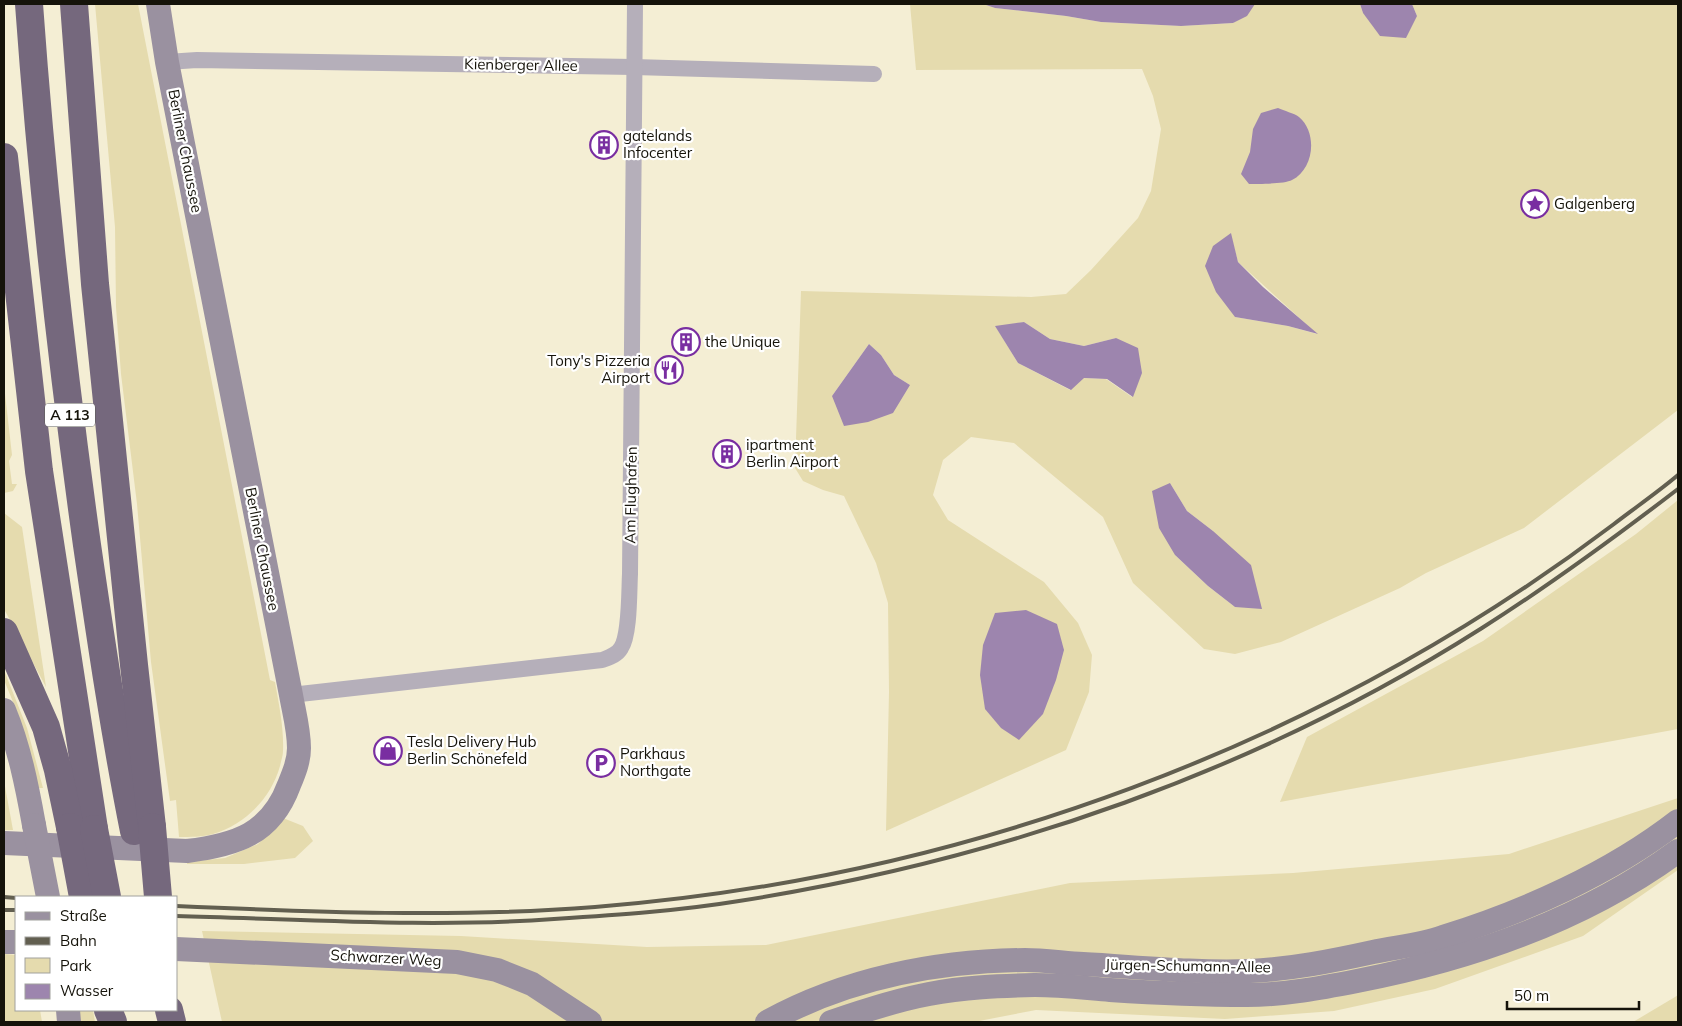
<svg xmlns="http://www.w3.org/2000/svg" width="1682" height="1026" font-family="Mulish,sans-serif">
  <style>
    .green { fill: #e5dbae; fill-rule: evenodd }
    .water { fill: #9d85ae }
    .lines { fill: none; stroke-linecap: round; stroke-linejoin: round }
    .street { stroke: #b5afba; stroke-width: 16 }
    .secondary { stroke: #9a91a0; stroke-width: 24 }
    .highway { stroke: #75687d; stroke-width: 28 }
    .rail { stroke: #625f50; stroke-width: 4 }
    .secondary-bridge { stroke: #9a91a0; stroke-width: 24 }
    .highway-bridge { stroke: #75687d; stroke-width: 28 }
    .labels { text-anchor: middle; stroke-width: 4.5; stroke-linejoin: round; paint-order: stroke }
    .shield { fill: #fff; stroke: #5b5a54; stroke-width: 1 }
    .shield-label { font-size: 14px; font-weight: bold; fill: #15130a }
    .street-label { font-size: 15px; fill: #15130a; stroke: #fff }
    .poi-label { font-size: 15px; fill: #15130a; stroke: #fff; text-anchor: start }
  </style>
  <rect width="100%" height="100%" fill="#f4eed4"/>
  <g class="green">
    <path d="M 95,4 L 138,4 L 270,680 L 275,682 C 279,705 284,728 283,751 C 283,756 281,761 280,766 C 271,798 246,824 213,834 C 202,837 191,837 179,837 L 176,800 L 170,801 L 151,662 L 137,504 L 121,374 L 116,307 L 115,227 Z"/>
    <path d="M 910,4 L 983,4 L 995,8 L 1066,16 L 1101,22 L 1181,26 L 1233,23 L 1255,4 L 1360,4 L 1363,13 L 1417,16 L 1412,4 L 1678,4 L 1678,410 L 1524,528 L 1426,573 L 1400,588 L 1281,642 L 1235,654 L 1204,649 L 1133,583 L 1103,517 L 1014,443 L 971,437 L 943,460 L 933,495 L 948,520 L 1044,582 L 1078,623 L 1092,655 L 1089,692 L 1066,750 L 886,831 L 889,692 L 888,603 L 876,563 L 844,496 L 823,490 L 803,481 L 795,468 L 801,291 L 1031,297 L 1066,294 L 1091,270 L 1138,218 L 1151,191 L 1161,129 L 1153,96 L 1142,69 L 916,70 ZM 1230,233 L 1238,262 L 1317,334 L 1288,326 L 1235,317 ZM 1024,322 L 1050,339 L 1084,346 L 1116,338 L 1132,397 L 1106,379 L 1083,378 L 1070,390 L 1018,363 L 996,327 ZM 869,344 L 881,355 L 894,375 L 910,385 L 832,396 ZM 1170,483 L 1187,511 L 1213,531 L 1235,607 L 1208,586 L 1175,555 Z"/>
    <polygon points="4,385 12,455 9,461 12,484 17,484 13,491 4,493"/>
    <polygon points="1678,500 1678,729 1280,802 1307,737 1483,641 1636,534"/>
    <polygon points="4,513 22,527 46,687 4,609"/>
    <polygon points="4,670 27,728 43,788 38,788 18,714 4,680"/>
    <polygon points="4,781 13,830 4,830"/>
    <polygon points="1678,798 1678,870 1583,936 1435,989 1334,1011 1225,1019 1036,1010 974,1022 222,1022 202,931 461,936 647,947 766,945 1070,883 1293,873 1509,854"/>
    <polygon points="283,818 303,826 313,841 295,858 244,864 187,864 187,862 225,858 258,844"/>
    <polygon points="4,954 16,955 16,1010 40,1010 42,1022 4,1022"/>
    <polygon points="1678,995 1678,1022 1633,1022 1675,997"/>
    <polygon points="78,1010 93,1010 95,1022 80,1022"/>
  </g>
  <g class="water">
    <polygon points="983,4 1255,4 1247,16 1233,23 1181,26 1101,22 1066,16 995,8"/>
    <polygon points="1360,4 1412,4 1417,16 1406,38 1380,36 1363,13"/>
    <path d="M 1278,108 C 1284,111 1294,113 1299,117 C 1318,133 1314,169 1292,180 C 1285,184 1258,184 1249,184 L 1241,174 L 1250,152 L 1253,129 L 1261,113 Z"/>
    <polygon points="1231,233 1238,262 1263,287 1318,334 1288,326 1235,317 1216,292 1205,266 1213,246"/>
    <polygon points="1024,322 1050,339 1084,346 1116,338 1138,348 1142,373 1133,397 1107,379 1084,378 1071,390 1018,363 995,326"/>
    <polygon points="869,344 881,355 894,375 910,385 893,413 868,422 844,426 832,396"/>
    <polygon points="1170,483 1187,511 1213,531 1251,565 1262,609 1235,607 1208,586 1175,555 1159,528 1152,491"/>
    <polygon points="1026,610 1057,624 1064,650 1056,680 1043,714 1019,740 1001,728 985,709 980,675 983,645 995,613"/>
  </g>
  <g class="lines">
    <g class="street">
      <polyline points="167,62 197,60 634,67 874,74"/>
      <path d="M 291,695 L 602,660 C 610,657 617,655 621,648 C 630,635 629,591 630,574 L 635,4"/>
    </g>
    <g class="secondary">
      <path d="M 4,710 C 19,746 27,786 34,825"/>
      <path d="M 4,843 L 187,851 C 236,845 271,834 289,785 C 294,773 299,761 299,748 C 299,730 294,712 291,695 L 167,62 L 158,4"/>
      <polyline points="4,942 16,942"/>
      <polyline points="176,949 457,962 497,970 532,984 590,1022"/>
      <polyline points="68,1010 69,1022"/>
      <path d="M 767,1022 C 845,979 936,961 1025,960 C 1044,960 1064,963 1083,964 C 1138,967 1194,973 1250,971 C 1292,969 1332,961 1373,952 C 1396,947 1421,945 1443,937 C 1524,912 1611,873 1678,821"/>
      <path d="M 831,1022 C 863,1011 896,1000 929,994 C 964,987 1000,986 1035,985 C 1060,985 1085,988 1110,990 C 1156,993 1201,995 1247,995 C 1284,995 1321,988 1357,981 C 1471,959 1584,920 1678,851"/>
    </g>
    <g class="highway">
      <path d="M 29,4 C 42,185 62,365 87,545 C 101,641 115,736 134,831"/>
      <polyline points="74,4 95,284 134,665 152,827"/>
      <polyline points="4,157 39,471 94,829"/>
      <polyline points="4,632 46,727 58,770 70,827"/>
      <polyline points="108,1010 113,1022"/>
      <polyline points="169,1010 172,1022"/>
    </g>
    <g class="rail">
      <polyline points="4,897 16,898"/>
      <path d="M 176,906 C 315,912 456,918 595,907 C 961,878 1321,746 1614,524 C 1636,507 1658,492 1678,475"/>
      <polyline points="4,910 16,910"/>
      <path d="M 176,916 C 302,919 428,928 554,919 C 616,915 678,911 739,901 C 1001,860 1257,771 1482,628 C 1550,585 1614,538 1678,489"/>
    </g>
    <polyline class="secondary-bridge" points="34,825 48,897"/>
    <g class="highway-bridge">
      <polyline points="70,827 83,897"/>
      <polyline points="152,827 158,897"/>
      <polyline points="94,829 107,897"/>
    </g>
  </g>
  <defs>
    <symbol id="building-ring" viewBox="-11 -11 22 22"><circle r="9.5" fill="#fff" stroke="#792ea1" stroke-width="1.5"/><path d="M-4-6H4V6H1V3H-1V6H-4ZM-2.5-4.3h1.7v1.8h-1.7ZM.8-4.3h1.7v1.8H.8ZM-2.5-1h1.7V.8h-1.7ZM.8-1h1.7V.8H.8Z" fill="#792ea1"/></symbol>
    <symbol id="sight-ring" viewBox="-11 -11 22 22"><circle r="9.5" fill="#fff" stroke="#792ea1" stroke-width="1.5"/><path d="M0-6L1.8-2.2L6-1.7L2.9 1.2L3.7 5.4L0 3.3L-3.7 5.4L-2.9 1.2L-6-1.7L-1.8-2.2Z" fill="#792ea1"/></symbol>
    <symbol id="restaurant-ring" viewBox="-11 -11 22 22"><circle r="9.5" fill="#fff" stroke="#792ea1" stroke-width="1.5"/><path d="M-5-6h1v4h1v-4h1v4h1v-4h1v5L-1.5 .5V6h-2V.5L-5-1ZM5-6V6H3V1.5H1.5Q1.5-4 5-6Z" fill="#792ea1"/></symbol>
    <symbol id="shop-ring" viewBox="-11 -11 22 22"><circle r="9.5" fill="#fff" stroke="#792ea1" stroke-width="1.5"/><path d="M-5-2.5h2.3a2.7 3.5 0 0 1 5.4 0H5L5.5 6h-11ZM-1.5-2.5h3a1.5 2.3 0 0 0-3 0Z" fill="#792ea1"/></symbol>
    <symbol id="parking-ring" viewBox="-11 -11 22 22"><circle r="9.5" fill="#fff" stroke="#792ea1" stroke-width="1.5"/><path d="M-3.5-5.5H1a3.5 3.5 0 0 1 0 7H-1V5.5H-3.5ZM-1-3.4V-.6H.8a1.4 1.4 0 0 0 0-2.8Z" fill="#792ea1"/></symbol>
  </defs>
  <g fill-rule="evenodd">
    <use href="#building-ring" x="588" y="129" width="32" height="32"/>
    <use href="#sight-ring" x="1519" y="188" width="32" height="32"/>
    <use href="#building-ring" x="670" y="326" width="32" height="32"/>
    <use href="#restaurant-ring" x="653" y="354" width="32" height="32"/>
    <use href="#building-ring" x="711" y="438" width="32" height="32"/>
    <use href="#shop-ring" x="372" y="735" width="32" height="32"/>
    <use href="#parking-ring" x="585" y="747" width="32" height="32"/>
  </g>
  <g class="labels">
    <rect class="shield" x="45" y="403.5" width="50" height="23" rx="4"/>
    <g class="shield-label">
      <text x="70" y="420">A 113</text>
    </g>
    <g class="street-label">
      <text transform="translate(521 65) rotate(1)" y="5">Kienberger Allee</text>
      <text transform="translate(185 151) rotate(79)" y="5">Berliner Chaussee</text>
      <text transform="translate(631 495) rotate(-89)" y="5">Am Flughafen</text>
      <text transform="translate(262 549) rotate(79)" y="5">Berliner Chaussee</text>
      <text transform="translate(386 958) rotate(3)" y="5">Schwarzer Weg</text>
      <text transform="translate(1188 966) rotate(1)" y="5">Jürgen-Schumann-Allee</text>
    </g>
    <g class="poi-label">
      <text x="623" y="141">gatelands<tspan x="623" dy="17">Infocenter</tspan></text>
      <text x="1554" y="209">Galgenberg</text>
      <text x="705" y="347">the Unique</text>
      <text x="650" y="366" text-anchor="end">Tony's Pizzeria<tspan x="650" dy="17">Airport</tspan></text>
      <text x="746" y="450">ipartment<tspan x="746" dy="17">Berlin Airport</tspan></text>
      <text x="407" y="747">Tesla Delivery Hub<tspan x="407" dy="17">Berlin Schönefeld</tspan></text>
      <text x="620" y="759">Parkhaus<tspan x="620" dy="17">Northgate</tspan></text>
    </g>
  </g>
  <rect width="1682" height="1026" fill="none" stroke="#15130a" stroke-width="10"/>
  <rect x="15" y="896" width="162" height="115" fill="#ffffff" stroke="#a1a19d"/>
  <rect x="25" y="912" width="25" height="8" fill="#9a91a0" stroke="#a1a19d"/>
  <text x="60" y="921" font-size="15" fill="#15130a">Straße</text>
  <rect x="25" y="937" width="25" height="8" fill="#625f50" stroke="#a1a19d"/>
  <text x="60" y="946" font-size="15" fill="#15130a">Bahn</text>
  <rect x="25" y="958" width="25" height="15" fill="#e5dbae" stroke="#a1a19d"/>
  <text x="60" y="971" font-size="15" fill="#15130a">Park</text>
  <rect x="25" y="984" width="25" height="15" fill="#9d85ae" stroke="#a1a19d"/>
  <text x="60" y="996" font-size="15" fill="#15130a">Wasser</text>
  <path d="M1507 1001v8h132v-8" fill="none" stroke="#15130a" stroke-width="2.5"/>
  <text x="1514" y="1001" font-size="15" fill="#15130a" stroke="#ffffff" stroke-width="4" paint-order="stroke">50 m</text>
</svg>
